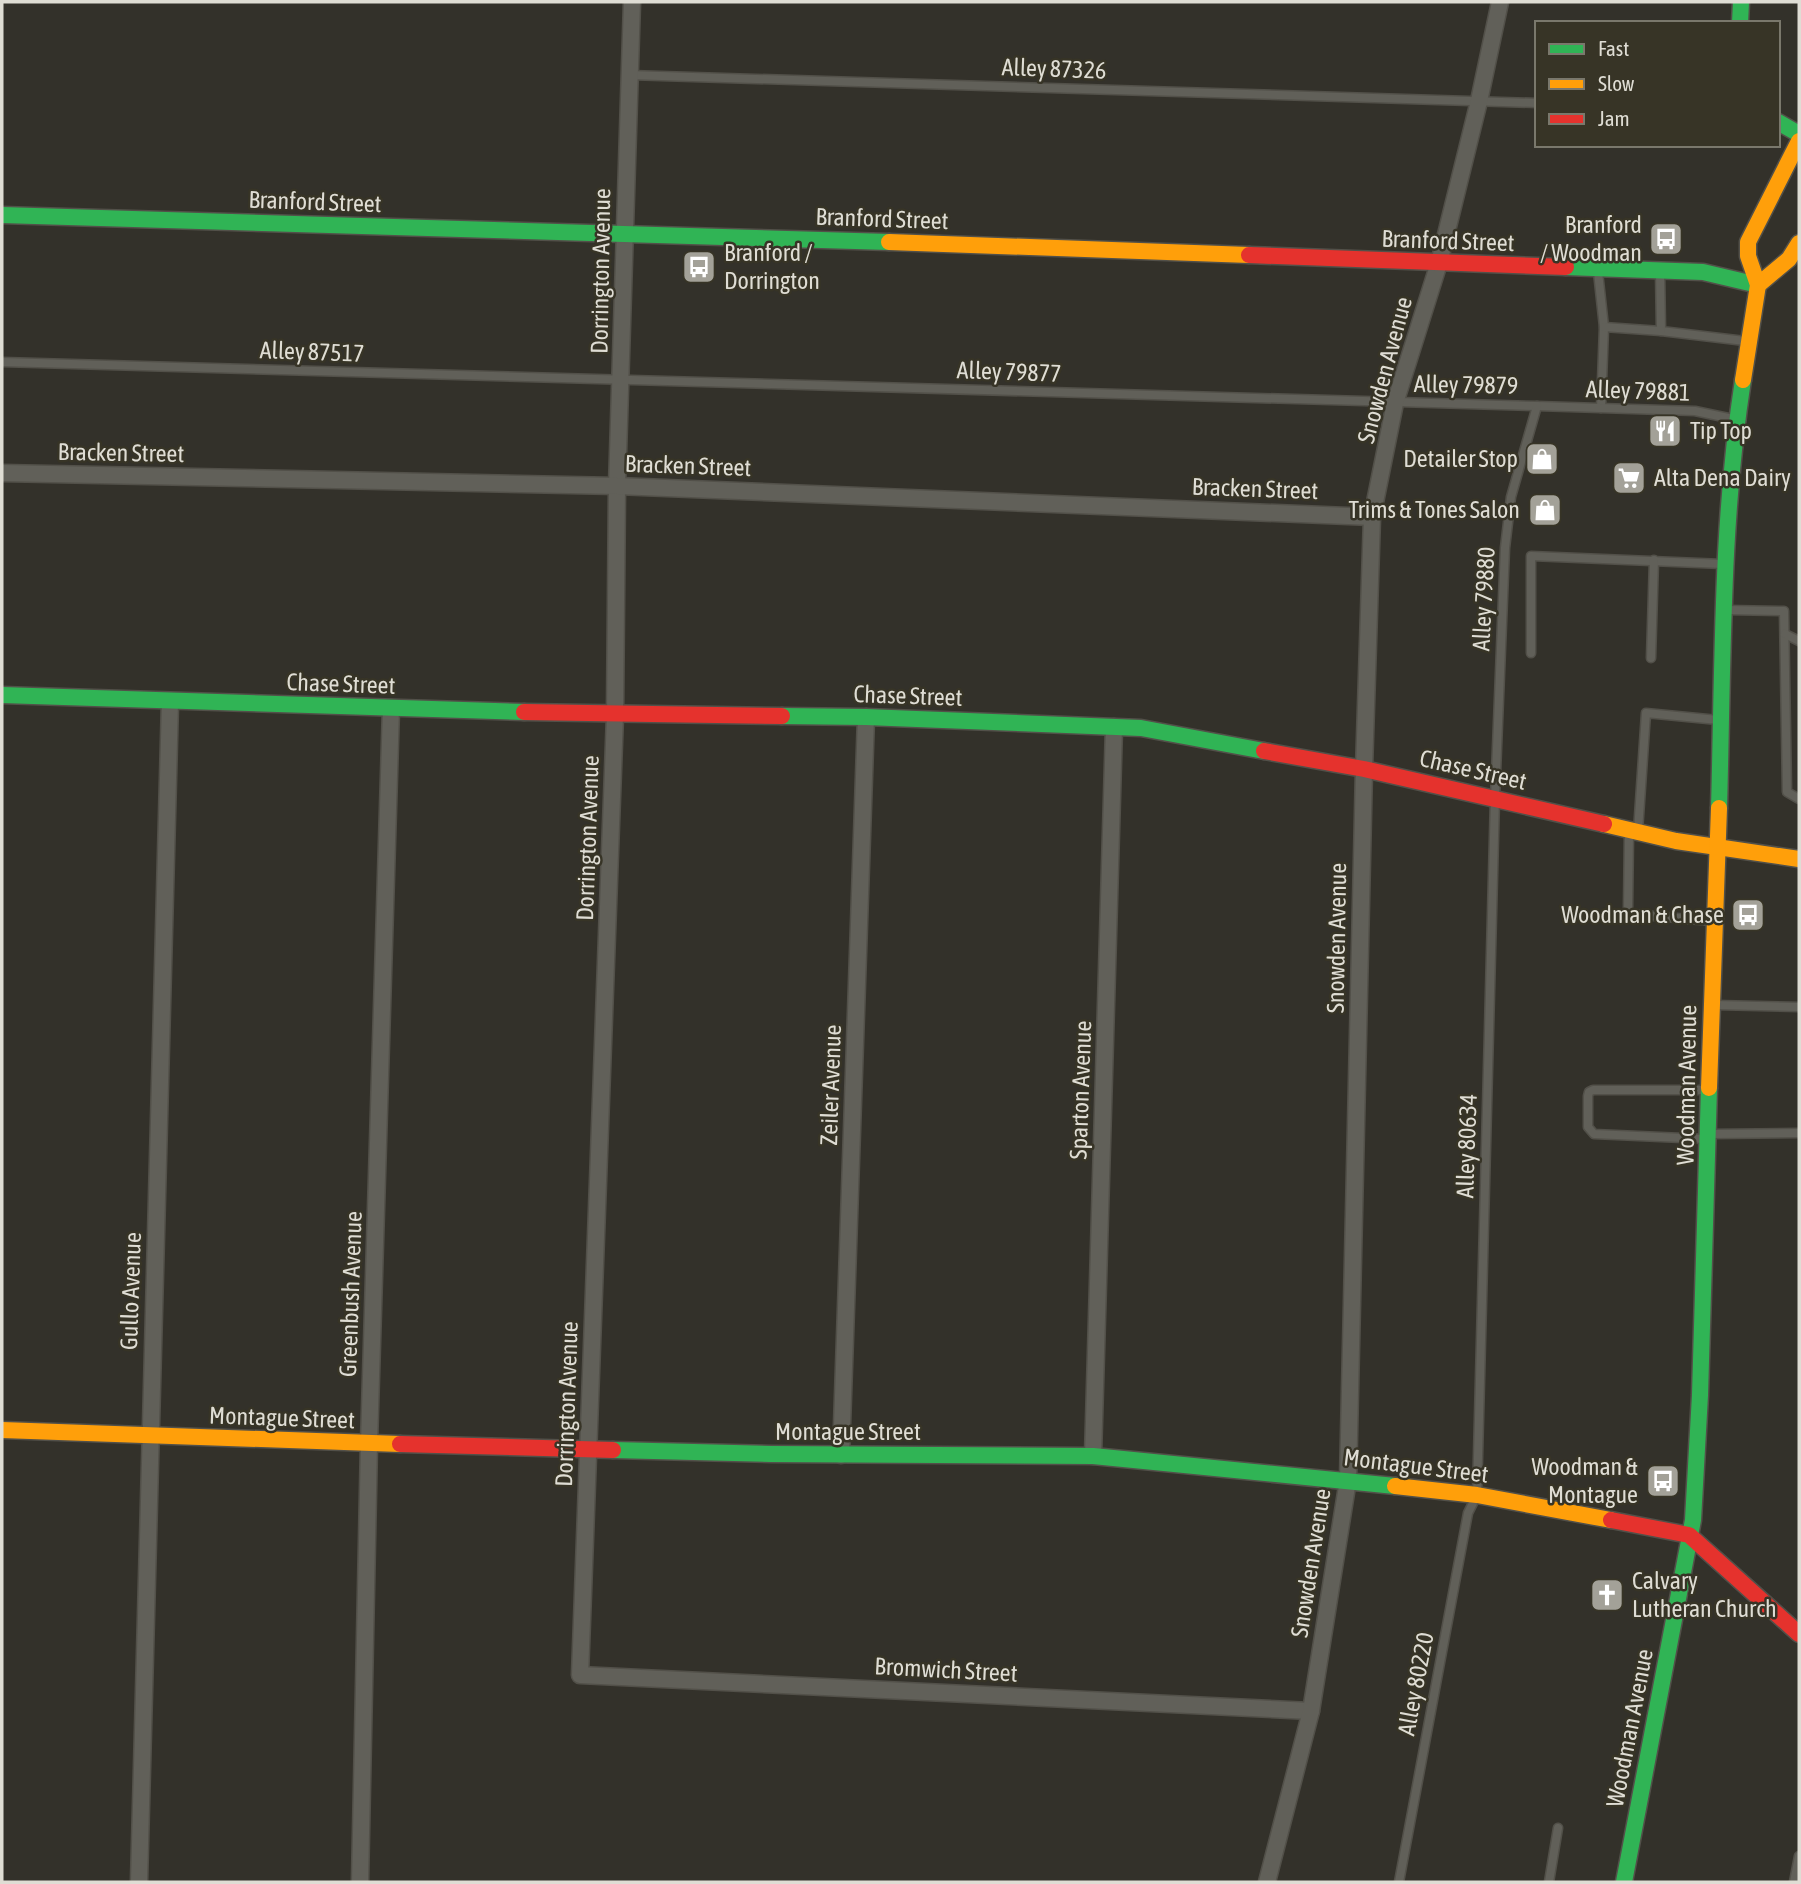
<svg xmlns="http://www.w3.org/2000/svg" width="1801" height="1884" font-family="'Asap Condensed',sans-serif">
  <style>
    .lines { fill: none; stroke-linecap: round; stroke-linejoin: round }
    .lane-casing { stroke: #525049; stroke-width: 11 }
    .street-casing { stroke: #525049; stroke-width: 19 }
    .fast-casing { stroke: #525049; stroke-width: 19 }
    .slow-casing { stroke: #525049; stroke-width: 19 }
    .jam-casing { stroke: #525049; stroke-width: 19 }
    .lane { stroke: #616059; stroke-width: 8 }
    .street { stroke: #616059; stroke-width: 16 }
    .fast { stroke: #30b455; stroke-width: 16 }
    .slow { stroke: #ff9f0a; stroke-width: 16 }
    .jam { stroke: #e5322d; stroke-width: 16 }
    .labels { text-anchor: middle; stroke-width: 5; stroke-linejoin: round; paint-order: stroke }
    .street-label { font-size: 24px; fill: #dfddd4; stroke: #373426 }
    .poi-label { font-size: 24px; fill: #dfddd4; stroke: #373426; text-anchor: end }
  </style>
  <rect width="100%" height="100%" fill="#33312a"/>
  <g class="lines">
    <defs>
      <g id="lane">
        <polyline points="629,75 1537,103"/>
        <polyline points="1660,271 1661,331 1745,341"/>
        <polyline points="1598,272 1604,327 1601,408"/>
        <polyline points="1604,327 1661,331"/>
        <polyline points="2,362 1537,406 1695,411 1733,419"/>
        <polyline points="1727,610 1784,611 1787,792 1799,799"/>
        <polyline points="1785,634 1799,641"/>
        <polyline points="1531,653 1531,556 1723,564"/>
        <polyline points="1651,658 1654,560"/>
        <polyline points="1638,831 1646,713 1718,720"/>
        <polyline points="1629,832 1628,909 1631,914 1711,921"/>
        <polyline points="1715,1005 1799,1007"/>
        <polyline points="1711,1134 1799,1133"/>
        <polyline points="1705,1139 1594,1134 1588,1127 1588,1096 1589,1092 1593,1090 1707,1090"/>
        <polyline points="1399,1882 1468,1513 1477,1495 1495,798 1505,548 1511,497 1537,406"/>
        <polyline points="1549,1882 1558,1828"/>
        <polyline points="1794,1882 1799,1856"/>
      </g>
      <g id="street">
        <polyline points="632,2 617,486 615,715 580,1675 1311,1711"/>
        <polyline points="2,473 617,486 1372,517"/>
        <polyline points="841,1455 866,717"/>
        <polyline points="1093,1456 1114,727"/>
        <polyline points="139,1882 170,702"/>
        <polyline points="360,1882 369,1443 391,708"/>
        <polyline points="1267,1882 1311,1711 1348,1480 1364,769 1372,517 1395,403 1439,263 1479,101 1500,2"/>
      </g>
      <g id="fast">
        <polyline points="1740,23 1741,2"/>
        <polyline points="1778,122 1799,134"/>
        <polyline points="2,215 889,242"/>
        <polyline points="1566,267 1703,272 1758,285"/>
        <polyline points="2,695 524,712"/>
        <polyline points="782,716 866,717 1141,728 1264,751"/>
        <path d="M 1719,808 C 1723,665 1721,521 1743,380"/>
        <polyline points="613,1450 771,1454 1093,1456 1395,1486"/>
        <polyline points="1624,1882 1693,1520 1700,1395 1709,1088"/>
      </g>
      <g id="slow">
        <polyline points="889,242 1249,255"/>
        <polyline points="1758,285 1789,259 1799,243"/>
        <polyline points="1743,380 1758,285 1748,256 1748,242 1799,141"/>
        <polyline points="1604,824 1676,841 1799,859"/>
        <polyline points="1709,1088 1719,808"/>
        <polyline points="2,1430 400,1444"/>
        <polyline points="1395,1486 1477,1495 1611,1520"/>
      </g>
      <g id="jam">
        <polyline points="1249,255 1566,267"/>
        <polyline points="524,712 782,716"/>
        <polyline points="1264,751 1364,769 1604,824"/>
        <polyline points="400,1444 613,1450"/>
        <polyline points="1611,1520 1689,1535 1799,1634"/>
      </g>
    </defs>
    <use href="#lane" class="lane-casing"/>
    <use href="#street" class="street-casing"/>
    <use href="#fast" class="fast-casing"/>
    <use href="#slow" class="slow-casing"/>
    <use href="#jam" class="jam-casing"/>
    <use href="#lane" class="lane"/>
    <use href="#street" class="street"/>
    <use href="#fast" class="fast"/>
    <use href="#slow" class="slow"/>
    <use href="#jam" class="jam"/>
  </g>
  <defs>
    <symbol id="bus-square" viewBox="-11 -11 22 22"><rect x="-9" y="-9" width="18" height="18" rx="4" fill="#a3a198" stroke="#373426"/><path d="M-5-6H5V4H4V6H2V4H-2V6H-4V4H-5ZM-3.5-4V0h7V-4ZM-3.5 1.2v1.5H-2V1.2ZM2 1.2v1.5H3.5V1.2Z" fill="#fff"/></symbol>
    <symbol id="restaurant-square" viewBox="-11 -11 22 22"><rect x="-9" y="-9" width="18" height="18" rx="4" fill="#a3a198" stroke="#373426"/><path d="M-5-6h1v4h1v-4h1v4h1v-4h1v5L-1.5 .5V6h-2V.5L-5-1ZM5-6V6H3V1.5H1.5Q1.5-4 5-6Z" fill="#fff"/></symbol>
    <symbol id="shop-square" viewBox="-11 -11 22 22"><rect x="-9" y="-9" width="18" height="18" rx="4" fill="#a3a198" stroke="#373426"/><path d="M-5-2.5h2.3a2.7 3.5 0 0 1 5.4 0H5L5.5 6h-11ZM-1.5-2.5h3a1.5 2.3 0 0 0-3 0Z" fill="#fff"/></symbol>
    <symbol id="supermarket-square" viewBox="-11 -11 22 22"><rect x="-9" y="-9" width="18" height="18" rx="4" fill="#a3a198" stroke="#373426"/><path d="M-6-5.5h2.5l.6 2H6L4.5 2H-2.5L-4.4-4H-6ZM-1.5 3.2a1.3 1.3 0 1 0 .1 0ZM3 3.2a1.3 1.3 0 1 0 .1 0Z" fill="#fff"/></symbol>
    <symbol id="church-square" viewBox="-11 -11 22 22"><rect x="-9" y="-9" width="18" height="18" rx="4" fill="#a3a198" stroke="#373426"/><path d="M-1.2-6h2.4v3.5h3.3v2.4h-3.3V6h-2.4V-.1h-3.3v-2.4h3.3Z" fill="#fff"/></symbol>
  </defs>
  <g fill-rule="evenodd">
    <use href="#bus-square" x="1647" y="220" width="38" height="38"/>
    <use href="#bus-square" x="680" y="248" width="38" height="38"/>
    <use href="#restaurant-square" x="1646" y="412" width="38" height="38"/>
    <use href="#shop-square" x="1523" y="440" width="38" height="38"/>
    <use href="#supermarket-square" x="1610" y="459" width="38" height="38"/>
    <use href="#shop-square" x="1526" y="491" width="38" height="38"/>
    <use href="#bus-square" x="1729" y="896" width="38" height="38"/>
    <use href="#bus-square" x="1644" y="1462" width="38" height="38"/>
    <use href="#church-square" x="1588" y="1576" width="38" height="38"/>
  </g>
  <g class="labels">
    <g class="street-label">
      <text transform="translate(1054 69) rotate(2)" y="8">Alley 87326</text>
      <text transform="translate(315 202) rotate(2)" y="8">Branford Street</text>
      <text transform="translate(882 219) rotate(2)" y="8">Branford Street</text>
      <text transform="translate(1448 241) rotate(2)" y="8">Branford Street</text>
      <text transform="translate(601 271) rotate(-89)" y="8">Dorrington Avenue</text>
      <text transform="translate(312 352) rotate(2)" y="8">Alley 87517</text>
      <text transform="translate(1385 370) rotate(-75)" y="8">Snowden Avenue</text>
      <text transform="translate(1009 372) rotate(2)" y="8">Alley 79877</text>
      <text transform="translate(1466 385) rotate(1)" y="8">Alley 79879</text>
      <text transform="translate(1638 391) rotate(2)" y="8">Alley 79881</text>
      <text transform="translate(121 453) rotate(1)" y="8">Bracken Street</text>
      <text transform="translate(688 466) rotate(2)" y="8">Bracken Street</text>
      <text transform="translate(1255 489) rotate(2)" y="8">Bracken Street</text>
      <text transform="translate(1484 599) rotate(-87)" y="8">Alley 79880</text>
      <text transform="translate(341 684) rotate(2)" y="8">Chase Street</text>
      <text transform="translate(908 696) rotate(2)" y="8">Chase Street</text>
      <text transform="translate(1473 770) rotate(13)" y="8">Chase Street</text>
      <text transform="translate(588 838) rotate(-88)" y="8">Dorrington Avenue</text>
      <text transform="translate(1337 938) rotate(-89)" y="8">Snowden Avenue</text>
      <text transform="translate(831 1085) rotate(-88)" y="8">Zeiler Avenue</text>
      <text transform="translate(1687 1085) rotate(-89)" y="8">Woodman Avenue</text>
      <text transform="translate(1081 1090) rotate(-88)" y="8">Sparton Avenue</text>
      <text transform="translate(1467 1146) rotate(-88)" y="8">Alley 80634</text>
      <text transform="translate(131 1291) rotate(-88)" y="8">Gullo Avenue</text>
      <text transform="translate(351 1294) rotate(-88)" y="8">Greenbush Avenue</text>
      <text transform="translate(567 1404) rotate(-88)" y="8">Dorrington Avenue</text>
      <text transform="translate(282 1418) rotate(2)" y="8">Montague Street</text>
      <text x="848" y="1440">Montague Street</text>
      <text transform="translate(1416 1466) rotate(7)" y="8">Montague Street</text>
      <text transform="translate(1311 1563) rotate(-81)" y="8">Snowden Avenue</text>
      <text transform="translate(946 1670) rotate(3)" y="8">Bromwich Street</text>
      <text transform="translate(1416 1684) rotate(-79)" y="8">Alley 80220</text>
      <text transform="translate(1630 1728) rotate(-79)" y="8">Woodman Avenue</text>
    </g>
    <g class="poi-label">
      <text x="1642" y="233">Branford<tspan x="1642" dy="28">/ Woodman</tspan></text>
      <text x="724" y="261" text-anchor="start">Branford /<tspan x="724" dy="28">Dorrington</tspan></text>
      <text x="1690" y="439" text-anchor="start">Tip Top</text>
      <text x="1518" y="467">Detailer Stop</text>
      <text x="1654" y="486" text-anchor="start">Alta Dena Dairy</text>
      <text x="1520" y="518">Trims &amp; Tones Salon</text>
      <text x="1724" y="923">Woodman &amp; Chase</text>
      <text x="1638" y="1475">Woodman &amp;<tspan x="1638" dy="28">Montague</tspan></text>
      <text x="1632" y="1589" text-anchor="start">Calvary<tspan x="1632" dy="28">Lutheran Church</tspan></text>
    </g>
  </g>
  <rect width="1801" height="1884" fill="none" stroke="#dfddd4" stroke-width="7"/>
  <rect x="1535" y="21" width="245" height="126" fill="#373426" stroke="#7a786c" stroke-width="2"/>
  <rect x="1549" y="44" width="35" height="10" fill="#30b455" stroke="#7a786c" stroke-width="2"/>
  <text x="1598" y="56" font-size="21" fill="#dfddd4">Fast</text>
  <rect x="1549" y="79" width="35" height="10" fill="#ff9f0a" stroke="#7a786c" stroke-width="2"/>
  <text x="1598" y="91" font-size="21" fill="#dfddd4">Slow</text>
  <rect x="1549" y="114" width="35" height="10" fill="#e5322d" stroke="#7a786c" stroke-width="2"/>
  <text x="1598" y="126" font-size="21" fill="#dfddd4">Jam</text>
</svg>
